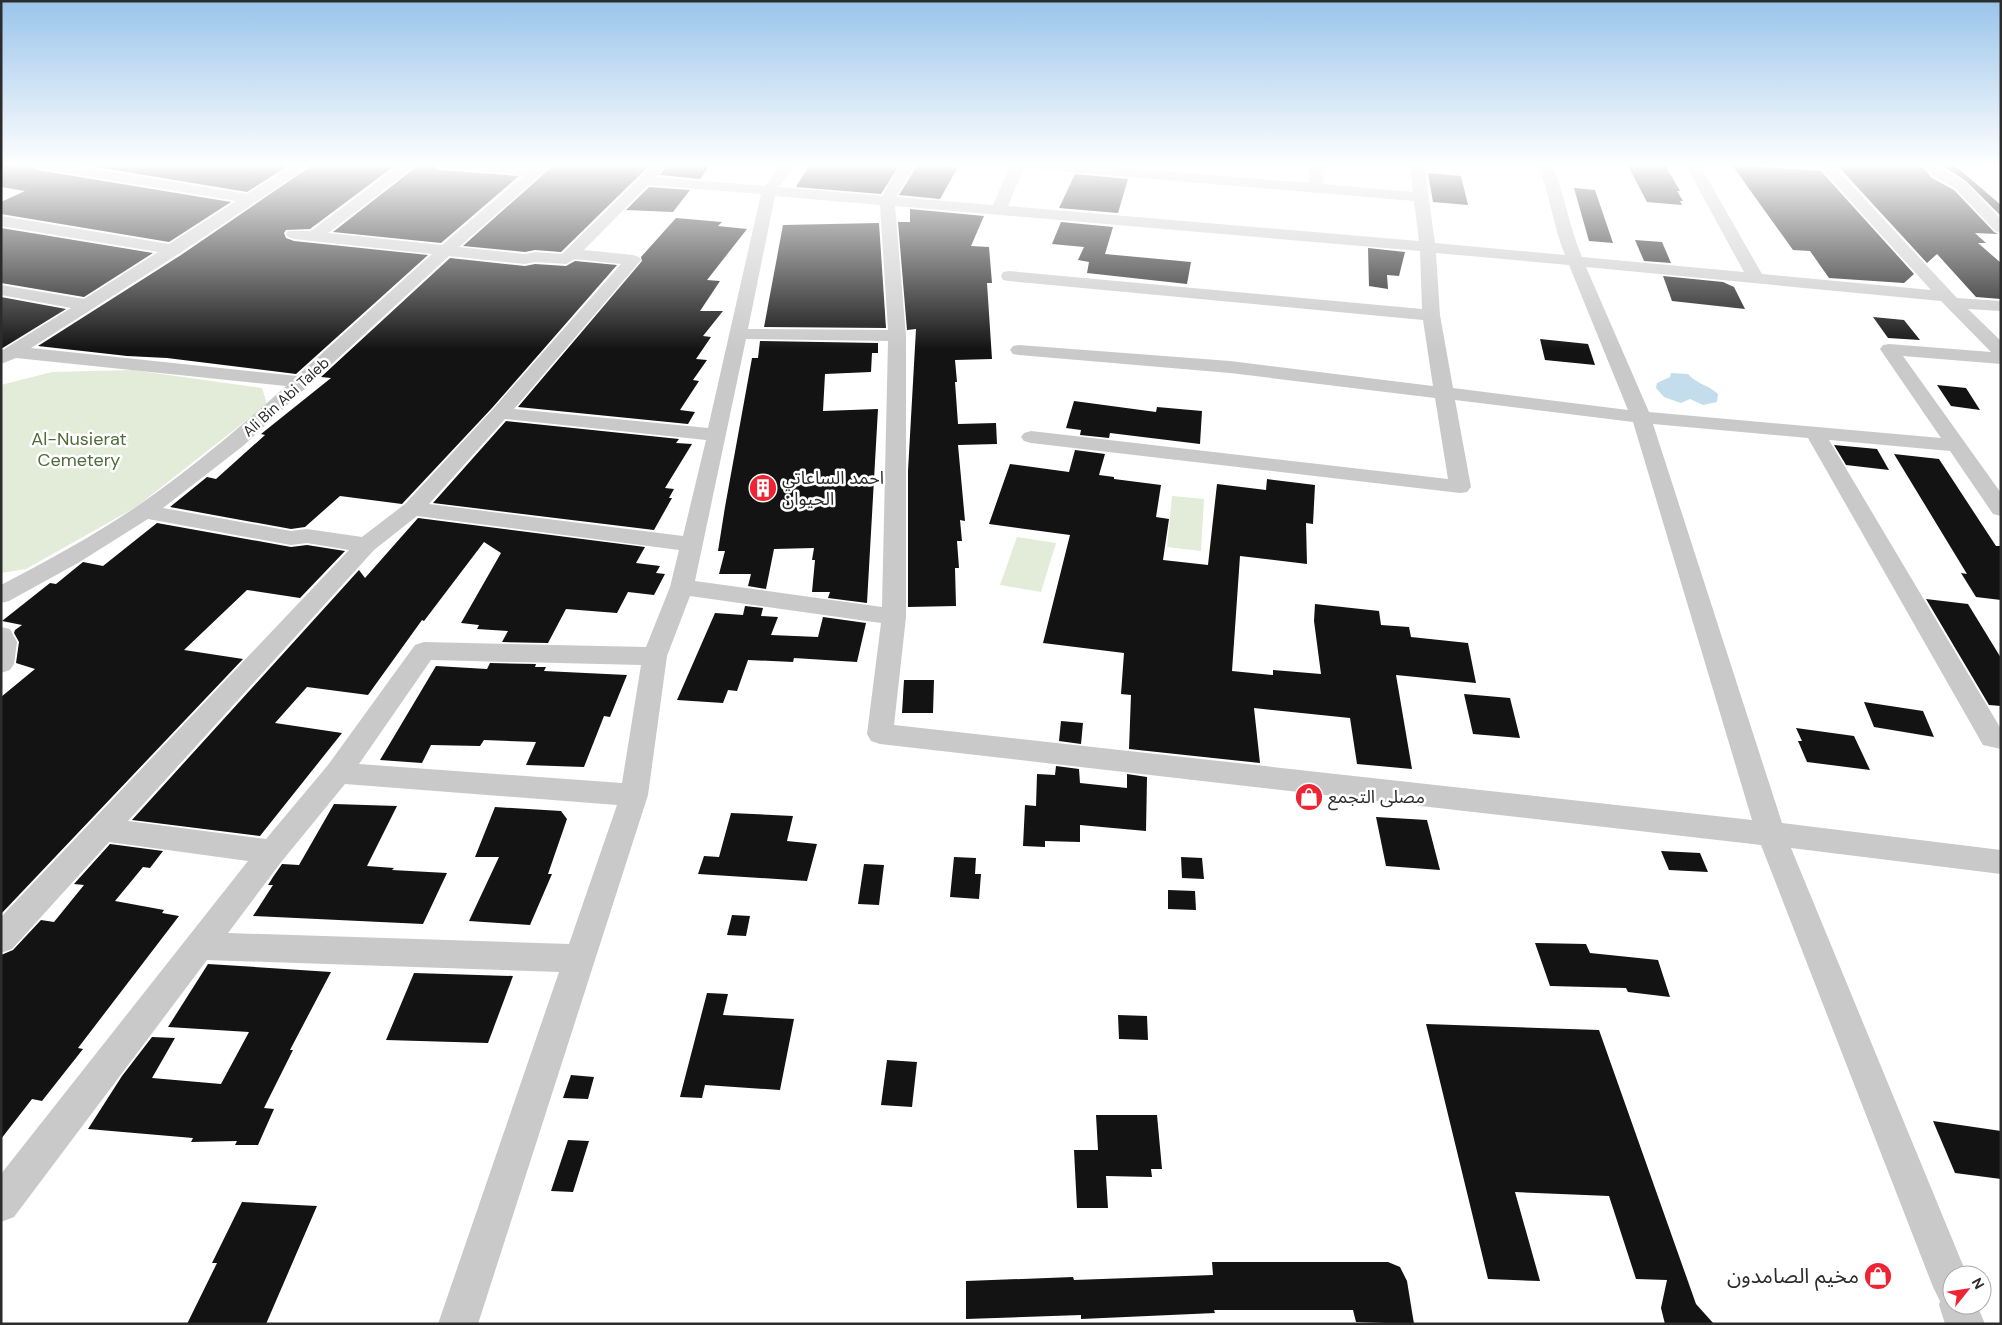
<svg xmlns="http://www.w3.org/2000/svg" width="2002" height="1325" font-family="'DM Sans','Noto Sans Arabic',sans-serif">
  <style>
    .green { fill: #e3ebd9 }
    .water { fill: #c3ddec }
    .building { fill: #131313 }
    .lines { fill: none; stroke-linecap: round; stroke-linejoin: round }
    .minor { fill: #c9c9c9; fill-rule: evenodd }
    .labels { text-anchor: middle; stroke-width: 5; stroke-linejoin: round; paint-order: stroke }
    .far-street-label { font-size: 15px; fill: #2c2c2c; stroke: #fff }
    .park-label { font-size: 18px; fill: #506a38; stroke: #fff }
    .poi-label { font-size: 18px; fill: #2c2c2c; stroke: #fff; text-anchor: start }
    .near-poi-label { font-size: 21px; fill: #2c2c2c; stroke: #fff; text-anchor: end }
  </style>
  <rect width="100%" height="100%" fill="#fff"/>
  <g class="green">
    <polygon points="133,370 262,388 267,404 136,507 26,569 1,573 1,385 52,372"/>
    <polygon points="1172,496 1204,499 1201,551 1167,547"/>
    <polygon points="1017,537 1056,543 1041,592 1000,585"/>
  </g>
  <path class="water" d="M 1671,373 L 1688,374 C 1696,384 1709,385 1718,394 L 1717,402 L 1703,405 L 1690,399 L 1681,403 L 1664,397 L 1656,388 L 1657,383 L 1670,377 Z"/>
  <g class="building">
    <polygon points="1,164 28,164 37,170 231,202 169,242 1,214 1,202 25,191 1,187"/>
    <polygon points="78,164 291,164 247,192"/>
    <polygon points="314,164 397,164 310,229 286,230 284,233 286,238 294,241 428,255 296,374 167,358 127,356 38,346 181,255"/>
    <polygon points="420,164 431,164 440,170 519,176 441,243 333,232"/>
    <polygon points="555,164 651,164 561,252 535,250 525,252 463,246"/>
    <polygon points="663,164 711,164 700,179 660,175 665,168"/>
    <polygon points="810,164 900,164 881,194 796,187"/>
    <polygon points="918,164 958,167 940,199 899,195"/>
    <polygon points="1627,164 1665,165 1680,191 1677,191 1683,201 1680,201 1682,205 1647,202"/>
    <polygon points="1836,164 1920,164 1932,178 1954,190 1994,232 1998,234 1975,233 1986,243 1978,243 2001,263 2001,299 1976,297 1937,254 1927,263"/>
    <polygon points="1940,164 1953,164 2001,205 2001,216 1966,181"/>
    <polygon points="1732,165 1821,171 1914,274 1904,283 1829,278 1810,251 1793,250"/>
    <polygon points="1428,173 1461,176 1468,205 1433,202"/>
    <polygon points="1075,174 1128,179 1118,213 1059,208"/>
    <polygon points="649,187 690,190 673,212 626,210"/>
    <polygon points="1574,188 1595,190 1613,243 1589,241"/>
    <polygon points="910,209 984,216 971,246 989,247 992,283 987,283 992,359 955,360 957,382 955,382 958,424 996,423 997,444 958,445 965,521 960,520 962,541 957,541 959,568 955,568 956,606 908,607 908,471 916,329 907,330 898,222 910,222"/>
    <polygon points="676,218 722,222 718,226 747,229 707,280 720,281 700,311 723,311 703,336 711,337 696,359 707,360 693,380 699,381 680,410 695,412 688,424 518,407 642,261 641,257"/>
    <polygon points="1061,222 1113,227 1105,254 1191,262 1187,284 1087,273 1089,262 1078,260 1084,247 1052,244"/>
    <polygon points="879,223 886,328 764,327 783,225"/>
    <polygon points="1,228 153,253 84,297 1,283"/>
    <polygon points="1635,240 1662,242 1671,263 1644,261"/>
    <polygon points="1368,248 1405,252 1399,276 1387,275 1388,289 1369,286"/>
    <polygon points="450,258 525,266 535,264 566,266 575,261 617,265 492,408 402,504 340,496 305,527 291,529 170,507 207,477 216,479 265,435 261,434 331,378 321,377"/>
    <polygon points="1663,276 1723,282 1734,287 1745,309 1672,301"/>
    <polygon points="1,297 66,309 1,349"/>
    <polygon points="1873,317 1904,320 1920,340 1888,338"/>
    <polygon points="1540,339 1588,344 1595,365 1545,360"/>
    <polygon points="760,341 878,343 878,353 872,353 871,372 825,374 823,411 878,409 867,603 828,598 830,592 812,592 815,560 812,560 814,548 774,549 766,589 748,586 751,574 719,574 725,551 718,551 725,507 752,358 758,358"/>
    <polygon points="1937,385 1966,388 1980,410 1951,406"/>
    <polygon points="1074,401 1156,412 1157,407 1202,411 1200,444 1110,433 1109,438 1080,435 1081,430 1066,428"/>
    <polygon points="506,421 679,439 676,443 692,444 665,488 674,489 669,498 672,498 654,530 433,503"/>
    <polygon points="1834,445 1877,449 1889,470 1846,465"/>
    <polygon points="1075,450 1105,454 1099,475 1114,477 1114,479 1161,485 1156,517 1169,519 1163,560 1208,565 1217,484 1266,490 1267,479 1315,485 1313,524 1306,523 1307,564 1240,556 1232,671 1273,675 1273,670 1321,674 1314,621 1315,604 1379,611 1381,625 1409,627 1411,637 1468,643 1476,683 1396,675 1412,769 1357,764 1350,718 1254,708 1260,763 1129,749 1131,695 1121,694 1124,653 1043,643 1070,535 989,524 1010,464 1069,472"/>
    <polygon points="1894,454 1939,459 1996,546 2001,546 2001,600 1976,597 1961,573 1967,574"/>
    <polygon points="418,518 645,547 636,563 660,566 656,573 665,574 654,595 628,592 617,613 566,609 548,643 502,642 508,631 477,629 479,625 461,623 501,553 484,542 424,621 422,620 368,695 307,687 275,723 342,733 260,836 132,820 359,570 365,578"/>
    <polygon points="157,523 291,547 307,545 345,551 300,598 247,590 184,650 243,659 1,914 1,697 35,669 16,663 19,642 14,633 15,630 22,625 2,621 50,583 56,584 83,562 103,566"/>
    <polygon points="1926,599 1968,604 2001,658 2001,706 1989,705"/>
    <polygon points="745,606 763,608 761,616 778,617 771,635 818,637 823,617 866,623 857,662 794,658 793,662 748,660 737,691 728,690 723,703 677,700 715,613 743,615"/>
    <polygon points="490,663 536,664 535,667 546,667 544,671 627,675 610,717 604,716 584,767 526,765 536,742 484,740 480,746 431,745 422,763 380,760 436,666 487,669"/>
    <polygon points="904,680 934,680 933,713 902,713"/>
    <polygon points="1464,694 1510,698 1520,738 1473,734"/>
    <polygon points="1864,702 1923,711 1934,737 1874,727"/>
    <polygon points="1061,721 1083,723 1081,744 1059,741"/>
    <polygon points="1796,728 1854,736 1870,770 1807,762 1798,741 1802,741"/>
    <polygon points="1056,766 1079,769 1080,783 1127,788 1127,774 1147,777 1146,831 1080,825 1080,842 1045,841 1045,847 1023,846 1025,805 1036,806 1037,774 1055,775"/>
    <polygon points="334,804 397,806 367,866 394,868 392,870 447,873 423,924 253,916 273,885 268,885 273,877 282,864 299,865"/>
    <polygon points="495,807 561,811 567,819 548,874 552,874 530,925 469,921 499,857 475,857"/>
    <polygon points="731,813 793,816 787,841 817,844 807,881 698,874 704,856 719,857"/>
    <polygon points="1376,817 1427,820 1440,870 1386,866"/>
    <polygon points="110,844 163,851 150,868 143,867 115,901 164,910 162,913 179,916 78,1048 83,1049 42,1101 32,1099 1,1139 1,955 13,950 41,920 54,922 84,885 74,884"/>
    <polygon points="1661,851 1700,853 1708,872 1669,870"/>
    <polygon points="954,857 976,858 975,874 981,874 979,899 950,897"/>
    <polygon points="1181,857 1202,858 1204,879 1182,878"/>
    <polygon points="864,864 884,865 879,905 858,904"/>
    <polygon points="1168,890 1195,891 1196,910 1168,909"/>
    <polygon points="732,915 750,916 746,936 727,935"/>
    <polygon points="1535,943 1586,944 1590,953 1658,960 1670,997 1628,992 1626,988 1550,986"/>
    <polygon points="208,964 331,972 290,1050 293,1050 264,1108 274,1109 258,1145 235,1145 237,1141 191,1142 193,1138 88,1129 122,1076 152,1037 175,1038 152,1078 221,1084 249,1032 168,1027"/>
    <polygon points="414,973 513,976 488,1043 386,1040"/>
    <polygon points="707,993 728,994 723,1015 794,1019 780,1090 705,1085 702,1098 680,1097"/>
    <polygon points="1118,1015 1147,1016 1148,1040 1119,1039"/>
    <polygon points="1426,1024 1599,1030 1696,1304 1714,1324 1665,1324 1661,1308 1667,1280 1636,1279 1609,1196 1515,1192 1540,1281 1488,1279"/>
    <polygon points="887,1060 917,1062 912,1107 881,1105"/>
    <polygon points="571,1075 594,1077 588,1099 563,1098"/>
    <polygon points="1096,1115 1157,1115 1162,1169 1151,1169 1152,1177 1106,1176 1108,1208 1077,1208 1074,1150 1098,1150"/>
    <polygon points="1933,1121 2001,1131 2001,1179 1955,1173"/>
    <polygon points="568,1140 589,1141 573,1192 551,1191"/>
    <polygon points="242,1202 317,1206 266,1324 187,1324 217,1263 212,1263"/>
    <polygon points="1212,1262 1388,1262 1400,1267 1407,1281 1414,1324 1356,1322 1353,1310 1214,1310 1215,1313 1081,1319 1081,1315 966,1319 966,1281 1073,1277 1074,1280 1213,1275"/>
  </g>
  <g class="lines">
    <g class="minor">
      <path d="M 30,164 L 65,164 L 247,194 L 295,164 L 312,164 L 180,253 L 31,348 L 297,376 L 432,254 L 294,239 L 288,237 L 286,234 L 288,231 L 311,231 L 401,164 L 418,164 L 328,233 L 442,245 L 524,175 L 440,168 L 433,164 L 496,164 L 533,167 L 537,164 L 553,164 L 459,247 L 525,254 L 535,252 L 562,254 L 654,164 L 661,165 L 663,168 L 656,177 L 765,186 L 781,164 L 796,164 L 779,187 L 882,196 L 902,164 L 916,164 L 896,197 L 993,205 L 1011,164 L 1079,164 L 1309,183 L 1310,164 L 1324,164 L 1323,184 L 1413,192 L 1410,164 L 1424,164 L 1435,243 L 1565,255 C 1553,226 1550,193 1537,164 L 1551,164 C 1565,194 1569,227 1582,257 L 1744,272 L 1685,164 L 1699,164 L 1762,274 L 1931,290 L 1817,164 L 1832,164 L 1957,298 L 2001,301 L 2001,311 L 1968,309 L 2001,341 L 2001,364 L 1903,356 L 2001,493 L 2001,516 L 1993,514 L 1950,451 L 1829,440 L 2001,729 L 2001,749 L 1983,745 L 1808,438 L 1653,424 L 1782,823 L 2001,850 L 2001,874 L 1791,848 L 1967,1275 L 1952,1275 L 1952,1305 L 1977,1305 L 1985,1324 L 1945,1324 L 1939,1305 L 1940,1301 L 1933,1287 L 1761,845 L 880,744 L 871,741 L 867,734 L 881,623 L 690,596 L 667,656 L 648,795 L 478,1324 L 438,1324 L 559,972 L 207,960 L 14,1217 L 1,1222 L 1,1174 L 248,861 L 109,842 L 12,949 L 1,953 L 1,917 L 349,550 L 307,543 L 291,545 L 148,519 L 78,563 L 9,601 L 1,603 L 1,585 C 47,561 93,536 136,507 C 189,471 238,429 286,386 L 16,358 L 1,364 L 1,351 L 71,308 L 1,295 L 1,285 L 84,299 L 158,252 L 1,226 L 1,216 L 169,244 L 236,201 L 37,168 ZM 1024,168 L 1414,201 L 1419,241 L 1008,206 ZM 648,185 L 761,194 L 708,428 L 514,409 L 641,260 L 639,257 L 633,255 L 584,250 ZM 775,196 L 880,205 L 888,330 L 748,329 ZM 895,206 L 1420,251 L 1422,309 L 1009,271 L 1003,272 L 1001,276 L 1003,280 L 1009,281 L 1423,320 L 1433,386 L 1230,361 L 1019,345 L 1013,346 L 1010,350 L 1013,354 L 1019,355 L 1230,373 L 1435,398 L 1448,479 L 1031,431 L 1024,433 L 1021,437 L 1024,441 L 1031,443 L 1460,493 L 1467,492 L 1471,487 L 1455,400 L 1633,422 L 1752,820 L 894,725 L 906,617 L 906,336 ZM 1436,253 L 1569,265 L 1628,410 L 1453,388 L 1440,315 ZM 449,256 L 525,264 L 535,262 L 566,264 L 575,259 L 621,264 L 493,409 L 405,504 L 362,537 L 307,529 L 291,531 L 163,508 L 243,446 ZM 1586,267 L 1941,301 L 1991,352 L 1889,344 L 1883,345 L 1880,349 L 1941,438 L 1649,412 ZM 746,339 L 888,341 L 882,607 L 695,581 ZM 505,419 L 706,440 L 683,536 L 429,504 ZM 417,516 L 679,550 L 670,587 L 646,647 L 424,642 L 415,645 L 328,765 L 266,839 L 128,821 L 374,550 ZM 431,660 L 641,665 L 622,783 L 359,764 ZM 345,784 L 617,805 L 569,944 L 228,933 L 282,861 Z"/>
      <polygon points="1922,164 1937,164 1943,170 1965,182 2001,219 2001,233 1995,231 1955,188 1933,176"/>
      <polygon points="1,627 10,629 17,642 14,664 10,670 1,673"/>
    </g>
  </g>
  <linearGradient id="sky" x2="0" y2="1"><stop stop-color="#99c4ea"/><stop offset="0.47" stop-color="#fff"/><stop offset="1" stop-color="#fff" stop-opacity="0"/></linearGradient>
  <rect width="2002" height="350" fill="url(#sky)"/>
  <defs>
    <symbol id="building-disc" viewBox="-11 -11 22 22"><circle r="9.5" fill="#ee2434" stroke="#fff"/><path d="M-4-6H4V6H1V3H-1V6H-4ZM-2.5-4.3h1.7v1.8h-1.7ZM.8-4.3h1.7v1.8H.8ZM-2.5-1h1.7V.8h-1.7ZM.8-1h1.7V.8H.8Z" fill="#fff"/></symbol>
    <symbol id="shop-disc" viewBox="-11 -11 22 22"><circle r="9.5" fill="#ee2434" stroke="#fff"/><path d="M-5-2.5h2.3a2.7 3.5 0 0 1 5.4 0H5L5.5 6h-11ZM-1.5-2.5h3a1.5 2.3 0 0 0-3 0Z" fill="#fff"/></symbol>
  </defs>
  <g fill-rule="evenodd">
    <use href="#building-disc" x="747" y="472" width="32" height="32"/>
    <use href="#shop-disc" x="1293" y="781" width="32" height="32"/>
    <use href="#shop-disc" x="1862" y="1260" width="32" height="32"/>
  </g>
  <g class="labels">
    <g class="far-street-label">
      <text transform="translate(286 397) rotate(-42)" y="5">Ali Bin Abi Taleb</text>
    </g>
    <g class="park-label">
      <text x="79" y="445">Al-Nusierat<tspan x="79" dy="21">Cemetery</tspan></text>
    </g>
    <g class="poi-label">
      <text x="782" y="484">احمد الساعاتي<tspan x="782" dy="21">الحيوان</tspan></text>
      <text x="1328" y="803">مصلى التجمع</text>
    </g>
    <g class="near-poi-label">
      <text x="1859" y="1283">مخيم الصامدون</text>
    </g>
  </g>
  <rect width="2002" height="1325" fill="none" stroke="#2c2c2c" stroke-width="5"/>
  <g transform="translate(1967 1290) rotate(60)"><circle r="24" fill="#ffffff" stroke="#ababab"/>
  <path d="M0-4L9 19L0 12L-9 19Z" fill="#ee2434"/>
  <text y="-8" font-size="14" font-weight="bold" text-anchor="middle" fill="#2c2c2c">N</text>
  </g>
</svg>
